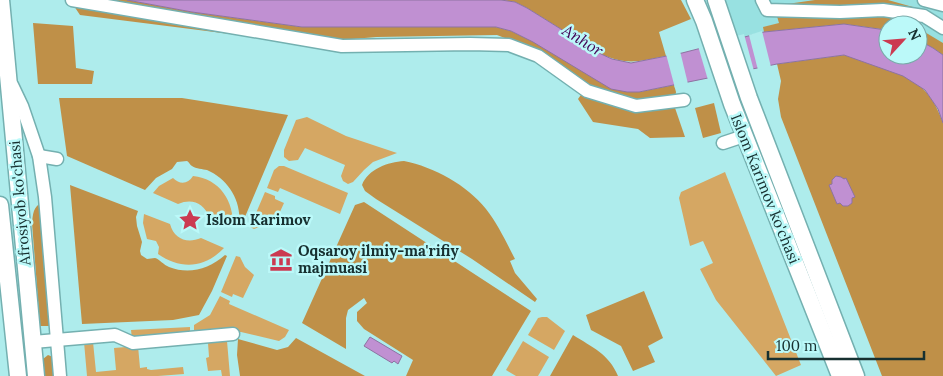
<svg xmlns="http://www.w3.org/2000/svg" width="943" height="376" font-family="Lora,serif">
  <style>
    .built { fill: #98e1e1 }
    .green { fill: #d5a763 }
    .forest { fill: #bf9048 }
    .water { fill: #c090d2; stroke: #8d73a1 }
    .pier { fill: #aeecec }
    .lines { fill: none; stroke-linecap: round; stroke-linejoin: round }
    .minor-casing { stroke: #74b0b0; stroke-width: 15 }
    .major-casing { stroke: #74b0b0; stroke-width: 19 }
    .minor { stroke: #fff; stroke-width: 12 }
    .major { stroke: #fff; stroke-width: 16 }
    .labels { text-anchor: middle; stroke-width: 5; stroke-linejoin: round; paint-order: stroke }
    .street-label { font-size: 15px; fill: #173030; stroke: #bbf9f9 }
    .poi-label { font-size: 15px; font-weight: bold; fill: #173030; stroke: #bbf9f9; text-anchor: start }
    .water-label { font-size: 16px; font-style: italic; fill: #430356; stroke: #bbf9f9 }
  </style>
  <rect width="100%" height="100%" fill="#aeecec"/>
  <polygon class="built" points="716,0 943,0 943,83 918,55 918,25 888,25 888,46 729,60"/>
  <g class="green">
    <polygon points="307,117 346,136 397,153 373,162 364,170 353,182 348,184 343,181 341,176 345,165 305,148 298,160 289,161 284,157 284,150 296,120"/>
    <polygon points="279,166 284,166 348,193 340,214 280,188 278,192 267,188 274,170"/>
    <polygon points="725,172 801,365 776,376 716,300 700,269 713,263 703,241 690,246 679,198 681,192"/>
    <path d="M 193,176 C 220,179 234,201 233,227 L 209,217 C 204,203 192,198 178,204 L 153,193 L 159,186 L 173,178 C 180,185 188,184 193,176 Z"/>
    <polygon points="265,192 275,196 275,199 284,203 274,225 262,226 254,229 250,227"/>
    <path d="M 144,214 L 170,224 C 174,239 187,244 201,238 L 224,248 C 205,268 181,270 158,254 L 159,247 L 156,241 L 147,239 L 143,223 Z"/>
    <polygon points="236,256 240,257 245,267 254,275 243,298 233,294 232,297 221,292"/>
    <polygon points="220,296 230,301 229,304 289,330 285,337 279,341 241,332 194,333 194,325 210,315"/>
    <polygon points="542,317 547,317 565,331 554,350 528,335 538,318"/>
    <polygon points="190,327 190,335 132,339 131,330"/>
    <polygon points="227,341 230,376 222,376 221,370 208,371 206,358 209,357 208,343"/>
    <polygon points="523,341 549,357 538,376 516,376 506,370"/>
    <polygon points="84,342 93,342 96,372 116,370 114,348 138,346 140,368 147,367 147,369 151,370 183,367 184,374 158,376 87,376"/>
  </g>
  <g class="forest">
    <polygon points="70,0 127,0 192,12 302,27 496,27 511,31 639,92 674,85 676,92 674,105 685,137 650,138 638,129 593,122 578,99 588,85 528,47 497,35 377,37 302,43 80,15"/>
    <path d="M 294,0 L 681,0 L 691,19 L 659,32 L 666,56 C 639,61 628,66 601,54 L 527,8 L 515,2 L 501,0 Z"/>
    <polygon points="815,0 888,0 920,9 916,25 888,25 888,30 844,24 764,32 763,27 779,23 776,13 780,5"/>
    <polygon points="33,23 73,26 76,68 94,71 92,84 38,84"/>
    <polygon points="918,28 943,43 943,55 933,48 918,40"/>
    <path d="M 844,55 C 867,62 910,73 926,92 C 934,101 939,112 943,123 L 943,376 L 882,376 L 781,117 L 778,99 L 781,81 L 777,64 Z"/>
    <path d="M 59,98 L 182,98 L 288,115 L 242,224 L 239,224 C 242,201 228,179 207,170 C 203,169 196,169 192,166 C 190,165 189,162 187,161 L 177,162 L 172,169 L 156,178 L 145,190 L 67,156 Z"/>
    <polygon points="714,103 721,133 703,138 695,108"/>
    <path d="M 404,161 C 434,167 467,185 486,209 C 498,224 506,242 515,259 L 510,261 L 515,273 L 537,299 L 535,302 L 472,259 L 376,199 L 365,191 L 362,185 C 368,169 388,162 404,161 Z"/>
    <path d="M 70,185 L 138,211 L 136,217 L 137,226 L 142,242 L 140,251 L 141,255 L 147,259 C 150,259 152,258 155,258 C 159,259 164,265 169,267 C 189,275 209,269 225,255 L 227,256 L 212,291 L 199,315 L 173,320 L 82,324 Z"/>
    <path d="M 42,202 L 51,326 L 40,326 L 32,223 C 33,214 33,207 42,202 Z"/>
    <polygon points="364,202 531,311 492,376 406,376 413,360 364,329 357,321 357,312 367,303 364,298 348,310 346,318 346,349 302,323 355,205"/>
    <polygon points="644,291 663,338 648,346 655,362 633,371 621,346 591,330 586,315"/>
    <path d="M 573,335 C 592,347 609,354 618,376 L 550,376 Z"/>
    <polygon points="296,338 365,376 240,376 237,355 238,339 277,350 288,347"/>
    <polygon points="48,355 53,357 55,376 44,376 43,359"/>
  </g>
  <g class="water">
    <polygon points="127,0 501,0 515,2 527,8 601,54 612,59 631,63 682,53 764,32 844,24 886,30 888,30 888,55 918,55 918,40 933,48 943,55 943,123 938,109 925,90 903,76 844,55 777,64 639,92 627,92 611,89 533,42 511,31 496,27 302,27 192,12"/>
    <polygon points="836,176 841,177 844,179 846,178 855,197 852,198 852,203 848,206 843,206 840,203 837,204 829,185 832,184 832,180"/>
    <polygon points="370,337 402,356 398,364 394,361 392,363 364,346"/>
  </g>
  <g class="pier">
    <polygon points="762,31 771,67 758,70 749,35"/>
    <polygon points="744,34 754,71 708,80 698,46"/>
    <polygon points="680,51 688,84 675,88 666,54"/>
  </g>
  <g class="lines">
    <defs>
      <g id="minor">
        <polyline points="72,0 342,46 470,44 509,45 538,56 587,91 636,106 684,100"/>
        <polyline points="762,0 767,10 840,12 883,10 924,16 943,28"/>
        <polyline points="924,0 943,5"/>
        <polyline points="12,85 22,106 39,156 45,197 60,376"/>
        <polyline points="723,143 744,136"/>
        <polyline points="39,156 57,159"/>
        <polyline points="33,342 115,335 133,343 233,334"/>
      </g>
      <g id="major">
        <polyline points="1,0 36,376"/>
        <polyline points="695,0 704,21 732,104 840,376"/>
        <polyline points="716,0 749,98 856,376"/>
        <polyline points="0,205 18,376"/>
      </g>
    </defs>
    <use href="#minor" class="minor-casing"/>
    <use href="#major" class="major-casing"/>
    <use href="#minor" class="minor"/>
    <use href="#major" class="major"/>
  </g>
  <defs>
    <symbol id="sight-bare" viewBox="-9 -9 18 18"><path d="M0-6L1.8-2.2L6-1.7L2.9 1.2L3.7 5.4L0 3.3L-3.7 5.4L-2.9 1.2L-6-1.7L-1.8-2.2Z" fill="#cb3a51" stroke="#bbf9f9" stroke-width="2.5" paint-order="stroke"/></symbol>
    <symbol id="museum-bare" viewBox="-9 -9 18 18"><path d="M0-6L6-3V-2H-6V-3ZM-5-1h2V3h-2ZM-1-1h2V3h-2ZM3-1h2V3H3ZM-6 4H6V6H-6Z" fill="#cb3a51" stroke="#bbf9f9" stroke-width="2.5" paint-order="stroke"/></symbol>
  </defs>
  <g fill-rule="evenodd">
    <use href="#sight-bare" x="174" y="204" width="32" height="32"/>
    <use href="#museum-bare" x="265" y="244" width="32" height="32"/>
  </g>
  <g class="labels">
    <g class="street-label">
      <text transform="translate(765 189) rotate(68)" y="5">Islom Karimov ko'chasi</text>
      <text transform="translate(20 203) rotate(-95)" y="5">Afrosiyob ko'chasi</text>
    </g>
    <g class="poi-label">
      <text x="206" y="225">Islom Karimov</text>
      <text x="298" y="256">Oqsaroy ilmiy-ma'rifiy<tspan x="298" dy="17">majmuasi</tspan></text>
    </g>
    <g class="water-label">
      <text transform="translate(583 40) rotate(32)" y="6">Anhor</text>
    </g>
  </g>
  <g transform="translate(903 40) rotate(64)"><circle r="24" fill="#bbf9f9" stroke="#79a9a9"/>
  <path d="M0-4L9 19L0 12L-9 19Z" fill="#cb3a51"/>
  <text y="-8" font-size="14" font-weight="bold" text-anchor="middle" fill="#173030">N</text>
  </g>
  <path d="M768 351v8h156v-8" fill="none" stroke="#173030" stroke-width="2.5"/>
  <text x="776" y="351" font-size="15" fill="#173030" stroke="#bbf9f9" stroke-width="4" paint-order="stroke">100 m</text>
</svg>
